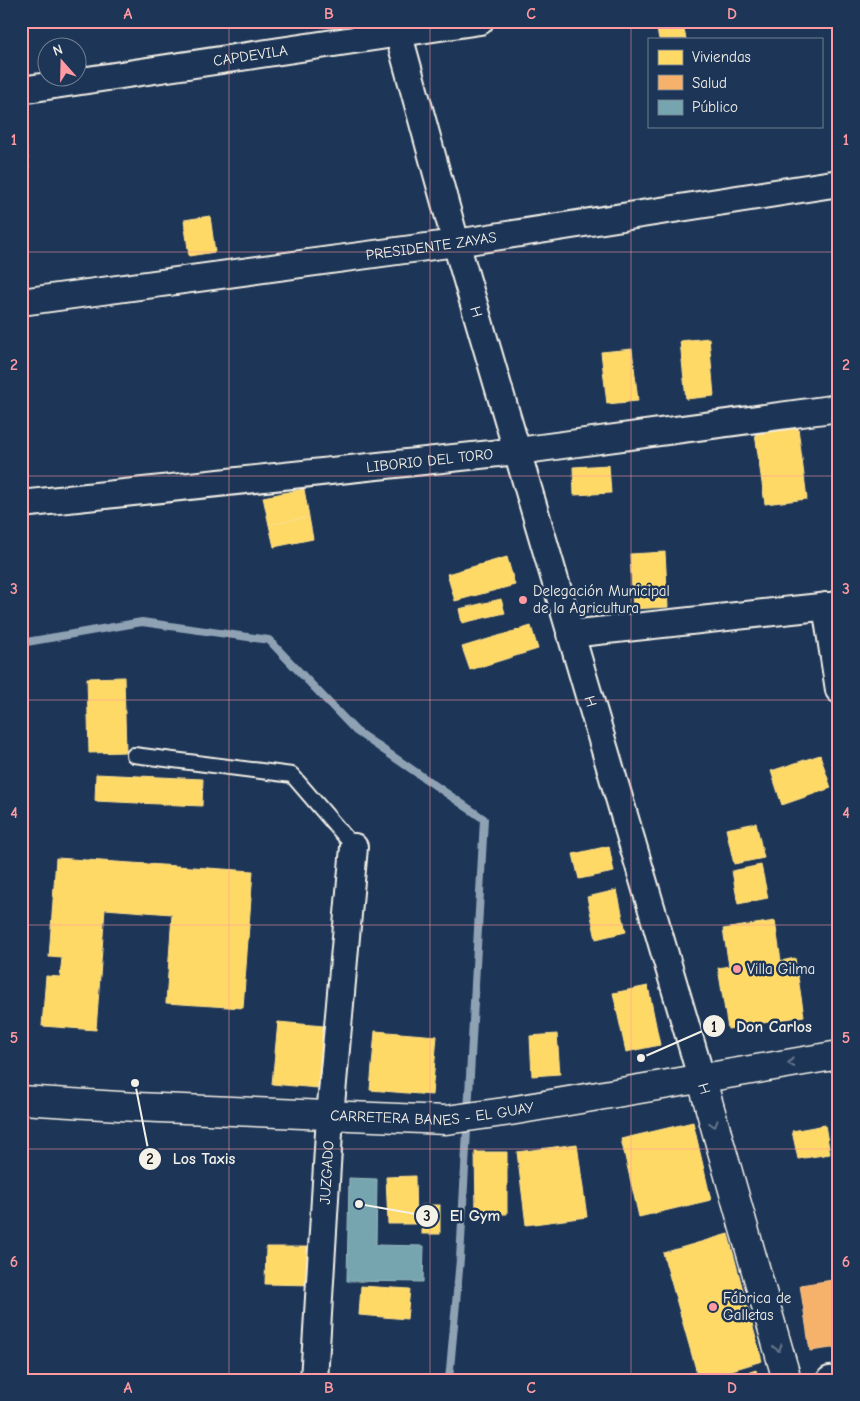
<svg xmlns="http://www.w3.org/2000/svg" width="860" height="1401" font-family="'Comic Neue',sans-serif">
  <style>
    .homes { fill: #ffd966; stroke: #fce08d }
    .health { fill: #f6b26b; stroke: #f5c590 }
    .public { fill: #76a5af; stroke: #9cbcc0 }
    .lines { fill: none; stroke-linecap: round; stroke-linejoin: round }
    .stream { stroke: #8ea2b4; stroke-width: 8 }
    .service-casing { stroke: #f4f1e8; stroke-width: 18 }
    .minor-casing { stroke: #f4f1e8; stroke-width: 30 }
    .secondary-casing { stroke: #f4f1e8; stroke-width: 31 }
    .service { stroke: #1d3557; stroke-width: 14 }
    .minor { stroke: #1d3557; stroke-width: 26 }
    .secondary { stroke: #1d3557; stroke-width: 28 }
    .oneway { stroke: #68778a }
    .grid { fill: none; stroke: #ff9aa2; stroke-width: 1; stroke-opacity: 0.55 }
    .poi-dot { fill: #ff9aa2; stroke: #1d3557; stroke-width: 2 }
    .labels { text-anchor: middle; stroke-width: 5; stroke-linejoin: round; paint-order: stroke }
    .street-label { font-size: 15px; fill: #f4f1e8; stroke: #1d3557 }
    .poi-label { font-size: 15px; fill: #f4f1e8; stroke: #1d3557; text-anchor: start }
    .leader { fill: none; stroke: #f4f1e8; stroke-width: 2 }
    .callout-dot { fill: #f4f1e8; stroke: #1d3557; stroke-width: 2 }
    .mark-label { font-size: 15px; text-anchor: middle; font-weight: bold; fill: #111 }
    .callout-label { font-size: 16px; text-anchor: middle; font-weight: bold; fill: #f4f1e8; stroke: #1d3557; stroke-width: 5; stroke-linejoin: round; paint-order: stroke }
    .neatline { fill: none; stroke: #ff9aa2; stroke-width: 2 }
    .grid-label { font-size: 16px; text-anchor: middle; font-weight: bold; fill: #ff9aa2 }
  </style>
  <rect width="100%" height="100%" fill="#1d3557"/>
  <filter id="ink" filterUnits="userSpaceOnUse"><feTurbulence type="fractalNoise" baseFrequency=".02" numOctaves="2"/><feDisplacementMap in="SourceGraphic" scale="10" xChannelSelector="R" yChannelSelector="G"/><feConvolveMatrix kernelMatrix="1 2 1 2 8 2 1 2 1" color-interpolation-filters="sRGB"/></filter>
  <g filter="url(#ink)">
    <g class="homes">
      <polygon points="655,21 682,21 686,39 659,39"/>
      <polygon points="21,121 23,121 29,167 21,168"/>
      <polygon points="210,216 215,252 189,256 184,220"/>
      <polygon points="709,338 714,396 686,399 680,341"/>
      <polygon points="632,349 638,401 607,404 601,352"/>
      <polygon points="798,428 807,499 765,504 755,434"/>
      <polygon points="609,465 611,493 574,495 573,467"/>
      <polygon points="304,489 309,517 269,525 263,497"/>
      <polygon points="309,517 313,539 274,547 269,525"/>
      <polygon points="665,552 668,607 633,609 630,554"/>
      <polygon points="507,557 515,585 455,601 447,574"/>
      <polygon points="501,599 505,613 462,623 459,609"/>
      <polygon points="531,626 538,649 470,670 462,647"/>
      <polygon points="124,677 126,752 89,753 87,678"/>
      <polygon points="820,755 831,788 782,805 771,771"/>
      <polygon points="96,774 203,779 202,806 95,801"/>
      <polygon points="756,823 764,858 734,864 726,829"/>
      <polygon points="609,846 614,872 579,879 573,854"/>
      <polygon points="56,858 253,871 243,1008 166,1003 172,914 105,909 96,1030 42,1026 46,976 60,977 62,958 49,957"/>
      <polygon points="761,865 768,898 738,904 732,871"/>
      <polygon points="617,890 626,932 596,939 587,897"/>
      <polygon points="775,921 781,961 795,958 804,1016 728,1029 718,968 729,966 723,929"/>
      <polygon points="648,986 660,1045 626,1052 613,993"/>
      <polygon points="278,1022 324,1026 318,1088 272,1084"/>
      <polygon points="375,1031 437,1036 432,1095 370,1090"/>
      <polygon points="557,1034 560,1074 532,1076 530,1036"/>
      <polygon points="693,1122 711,1200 639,1217 621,1139"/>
      <polygon points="825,1125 830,1154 798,1159 792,1131"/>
      <polygon points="577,1144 587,1217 526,1225 517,1152"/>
      <polygon points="475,1152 507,1152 507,1214 476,1214"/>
      <polygon points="415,1176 416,1224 388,1224 386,1177"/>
      <rect x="422" y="1205" width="18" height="29"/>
      <polygon points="728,1234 762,1361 699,1380 663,1253"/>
      <polygon points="266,1247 313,1247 312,1285 265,1284"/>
      <polygon points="361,1286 410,1289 407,1319 359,1315"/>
      <polygon points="756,1370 759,1380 726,1380"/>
    </g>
    <polygon class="health" points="839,1279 839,1347 810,1351 800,1285"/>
    <polygon class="public" points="349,1178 377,1179 376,1245 424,1246 423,1282 347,1281"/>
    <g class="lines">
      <polyline class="stream" points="21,643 142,622 269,640 356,731 484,819 460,1259 449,1380"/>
      <defs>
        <polyline id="service" points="134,755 292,775 354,847"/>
        <g id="minor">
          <path id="s1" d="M 395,21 L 456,243 L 701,1077"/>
          <path id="s2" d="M 21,90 L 480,21"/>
          <path id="s3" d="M 21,302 L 456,243 L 839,183"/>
          <path id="s4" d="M 21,504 L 518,451 L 839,408"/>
          <polyline points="826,606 839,690"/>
          <polyline points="570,634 839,605"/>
          <path id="s5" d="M 314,1380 L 330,1116 L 354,847"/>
          <polyline points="830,1380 839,1379"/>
        </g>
        <g id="secondary">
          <path id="s6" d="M 701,1077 L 787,1380"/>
          <path id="s7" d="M 21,1100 L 136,1107 L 446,1120 L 504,1112 L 839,1055"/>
        </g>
      </defs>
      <use href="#service" class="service-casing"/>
      <use href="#minor" class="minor-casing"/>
      <use href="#secondary" class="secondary-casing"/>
      <use href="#service" class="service"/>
      <use href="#minor" class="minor"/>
      <use href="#secondary" class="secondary"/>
    </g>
    <defs><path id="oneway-chevron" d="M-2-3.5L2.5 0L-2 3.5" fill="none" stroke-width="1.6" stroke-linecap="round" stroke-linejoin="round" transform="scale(1.25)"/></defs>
    <g class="oneway">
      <use href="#oneway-chevron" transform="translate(791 1063) rotate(171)"/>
      <use href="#oneway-chevron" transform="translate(714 1124) rotate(74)"/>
      <use href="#oneway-chevron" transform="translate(778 1348) rotate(74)"/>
    </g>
  </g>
  <path class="grid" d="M 229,21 L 229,1380M 430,21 L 430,1380M 631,21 L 631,1380M 21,252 L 839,252M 21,476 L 839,476M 21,700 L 839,700M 21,925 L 839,925M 21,1149 L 839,1149"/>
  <g class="poi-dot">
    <circle cx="523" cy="600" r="5"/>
    <circle cx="737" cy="969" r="5"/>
    <circle cx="713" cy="1307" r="5"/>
  </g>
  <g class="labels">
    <g class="street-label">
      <text dy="5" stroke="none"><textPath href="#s2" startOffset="232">CAPDEVILA</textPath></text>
      <text dy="5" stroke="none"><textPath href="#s3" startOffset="414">PRESIDENTE ZAYAS</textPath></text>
      <text dy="5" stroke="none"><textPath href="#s1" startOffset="302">H</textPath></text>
      <text dy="5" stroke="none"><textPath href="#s4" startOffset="411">LIBORIO DEL TORO</textPath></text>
      <text dy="5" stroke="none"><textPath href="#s1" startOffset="708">H</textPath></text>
      <text dy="5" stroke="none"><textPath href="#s6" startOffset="12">H</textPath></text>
      <text dy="5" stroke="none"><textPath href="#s7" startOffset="412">CARRETERA BANES - EL GUAY</textPath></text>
      <text dy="5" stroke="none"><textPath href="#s5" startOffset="208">JUZGADO</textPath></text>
    </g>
    <g class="poi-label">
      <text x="533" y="596">Delegación Municipal<tspan x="533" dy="17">de la Agricultura</tspan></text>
      <text x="747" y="974">Villa Gilma</text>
      <text x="723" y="1303">Fábrica de<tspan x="723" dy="17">Galletas</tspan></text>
    </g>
  </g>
  <path class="leader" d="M641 1058L714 1026M135 1083L150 1159M359 1204L427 1216"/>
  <g class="callout-dot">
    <circle cx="641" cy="1058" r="5"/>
    <circle cx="135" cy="1083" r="5"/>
    <circle cx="359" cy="1204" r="5"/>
    <circle cx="714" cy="1026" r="12"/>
    <circle cx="150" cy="1159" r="12"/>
    <circle cx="427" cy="1216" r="12"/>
  </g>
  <g class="mark-label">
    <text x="714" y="1032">1</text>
    <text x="150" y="1164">2</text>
    <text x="427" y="1221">3</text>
  </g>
  <g class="callout-label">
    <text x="774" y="1032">Don Carlos</text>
    <text x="204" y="1164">Los Taxis</text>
    <text x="475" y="1221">El Gym</text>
  </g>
  <rect width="860" height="1401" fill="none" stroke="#1d3557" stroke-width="55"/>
  <rect x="648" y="38" width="175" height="90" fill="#1d3557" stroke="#738091"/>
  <rect x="658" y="50" width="25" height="15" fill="#ffd966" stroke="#738091"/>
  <text x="692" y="62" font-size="15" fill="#f4f1e8">Viviendas</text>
  <rect x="658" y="75" width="25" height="15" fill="#f6b26b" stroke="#738091"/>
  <text x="692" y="88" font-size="15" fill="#f4f1e8">Salud</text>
  <rect x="658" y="100" width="25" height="15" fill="#76a5af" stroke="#738091"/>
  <text x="692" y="112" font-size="15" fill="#f4f1e8">Público</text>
  <g transform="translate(62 62) rotate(340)"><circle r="24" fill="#1d3557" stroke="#738091"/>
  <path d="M0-4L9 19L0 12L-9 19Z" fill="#ff9aa2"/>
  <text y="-8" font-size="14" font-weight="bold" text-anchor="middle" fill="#f4f1e8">N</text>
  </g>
  <rect x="28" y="28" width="804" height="1346" class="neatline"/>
  <g class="grid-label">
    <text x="128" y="19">A</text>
    <text x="329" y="19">B</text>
    <text x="531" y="19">C</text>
    <text x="732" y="19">D</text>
    <text x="14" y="145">1</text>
    <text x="846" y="145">1</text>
    <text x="14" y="370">2</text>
    <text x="846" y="370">2</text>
    <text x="14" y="594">3</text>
    <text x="846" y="594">3</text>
    <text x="14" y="818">4</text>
    <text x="846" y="818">4</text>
    <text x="14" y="1043">5</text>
    <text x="846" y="1043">5</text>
    <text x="14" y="1267">6</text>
    <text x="846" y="1267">6</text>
    <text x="128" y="1393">A</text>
    <text x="329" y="1393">B</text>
    <text x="531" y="1393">C</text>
    <text x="732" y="1393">D</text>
  </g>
</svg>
